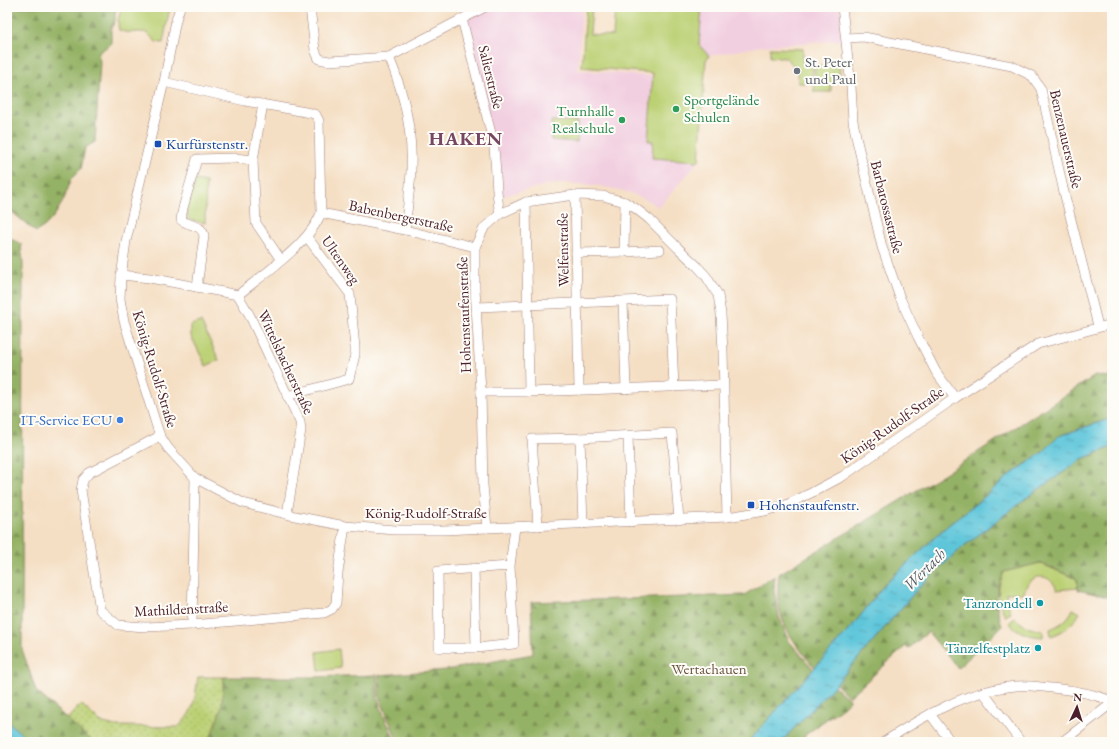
<svg xmlns="http://www.w3.org/2000/svg" width="1119" height="749" font-family="'EB Garamond',serif">
  <style>
    .built { fill: #f2cfe0 }
    .green { fill: #bbd073; stroke: #82784f }
    .forest { fill: url(#forest-firs); stroke: #6f6848 }
    .garden { fill: url(#garden-dots); stroke: #82784f }
    .water { fill: url(#water-ripples); stroke: #547282 }
    .lines { fill: none; stroke-linecap: round; stroke-linejoin: round }
    .minor-casing { stroke: #a07f78; stroke-width: 10 }
    .minor { stroke: #fff; stroke-width: 9 }
    .worship-dot { fill: #6b7280; stroke: #fdfcf7; stroke-width: 1.5 }
    .leisure-dot { fill: #2e9e5b; stroke: #fdfcf7; stroke-width: 1.5 }
    .transit-dot { fill: #1a4fb4; stroke: #fdfcf7; stroke-width: 1.5 }
    .shop-dot { fill: #3f7fe0; stroke: #fdfcf7; stroke-width: 1.5 }
    .culture-dot { fill: #0f9aa8; stroke: #fdfcf7; stroke-width: 1.5 }
    .labels { text-anchor: middle; stroke-width: 4; stroke-linejoin: round; paint-order: stroke }
    .worship-label { font-size: 15px; fill: #5b616d; stroke: #fdfcf7; text-anchor: start }
    .street-label { font-size: 15px; fill: #4a1f2b; stroke: #fdfcf7 }
    .leisure-label { font-size: 15px; fill: #27864d; stroke: #fdfcf7; text-anchor: start }
    .transit-label { font-size: 15px; fill: #164399; stroke: #fdfcf7; text-anchor: start }
    .shop-label { font-size: 15px; fill: #366cbe; stroke: #fdfcf7; text-anchor: end }
    .culture-label { font-size: 15px; fill: #0d838f; stroke: #fdfcf7; text-anchor: end }
    .park-label { font-size: 15px; fill: #6c5441; stroke: #fdfcf7 }
    .water-label { font-size: 16px; font-style: italic; fill: #515968; stroke: #fdfcf7 }
    .district-label { font-size: 19px; font-weight: bold; letter-spacing: 1px; fill: #764663; stroke: #fdfcf7 }
  </style>
  <defs>
    <pattern id="forest-firs" width="22" height="20" patternUnits="userSpaceOnUse"><rect width="22" height="20" fill="#94b265"/><path d="M5 1l3.5 6h-7zM16 11l3.5 6h-7z" fill="#7b9053"/></pattern>
    <pattern id="garden-dots" width="8" height="8" patternUnits="userSpaceOnUse"><rect width="8" height="8" fill="#bbd073"/><path d="M2 2h.1M6 6h.1" fill="none" stroke="#a2b264" stroke-width="1.8" stroke-linecap="round"/></pattern>
    <pattern id="water-ripples" width="26" height="14" patternUnits="userSpaceOnUse"><rect width="26" height="14" fill="#5ec6da"/><path d="M2 4q2-2 4 0t4 0M15 11q2-2 4 0t4 0" fill="none" stroke="#50a0b1"/></pattern>
  </defs>
  <rect width="100%" height="100%" fill="#fdfcf7"/>
  <filter id="ink" filterUnits="userSpaceOnUse"><feTurbulence type="fractalNoise" baseFrequency=".025" numOctaves="2"/><feDisplacementMap in="SourceGraphic" scale="8" xChannelSelector="R" yChannelSelector="G"/><feConvolveMatrix kernelMatrix="1 2 1 2 8 2 1 2 1" color-interpolation-filters="sRGB"/></filter>
  <filter id="wash" filterUnits="userSpaceOnUse"><feTurbulence type="fractalNoise" baseFrequency=".012" numOctaves="4" result="noise"/><feDisplacementMap in="SourceGraphic" scale="16" xChannelSelector="R" yChannelSelector="G"/><feGaussianBlur stdDeviation="0.9" result="paint"/><feColorMatrix in="noise" values="0 0 0 0 0 0 0 0 0 0 0 0 0 0 0 0 0 1.4 0 .05"/><feComposite in="paint" operator="in"/></filter>
  <g filter="url(#wash)">
    <rect width="100%" height="100%" fill="#f5dfc4"/>
    <g class="built">
      <polygon points="491,7 582,7 578,70 652,76 648,141 653,141 652,158 699,161 659,207 645,199 624,191 599,186 568,183 547,185 498,197 498,180 465,21"/>
      <polygon points="702,7 840,7 844,40 762,46 709,56 699,46"/>
    </g>
    <g class="green">
      <path d="M 123,7 L 170,7 L 163,43 L 156,42 C 154,40 150,35 147,33 C 138,30 129,35 119,30 C 117,22 118,15 123,7 Z"/>
      <polygon points="586,7 592,7 590,34 613,36 615,7 702,7 699,45 709,56 706,60 699,161 652,158 653,141 648,141 653,73 582,67"/>
      <polygon points="770,48 803,49 803,65 813,65 812,83 798,83 798,70 786,58 770,57"/>
      <polygon points="815,66 840,67 839,82 831,82 831,92 814,92"/>
      <polygon points="552,121 578,122 577,142 551,140"/>
      <path d="M 195,180 L 206,182 L 205,223 L 189,220 C 183,210 192,191 195,180 Z"/>
      <polygon points="201,322 219,360 206,366 191,336 191,325"/>
      <path d="M 1039,563 L 1077,579 L 1078,588 L 1057,590 C 1050,571 1028,573 1024,593 L 1006,593 L 1007,601 L 1011,613 L 1005,616 C 997,598 996,591 1004,572 Z"/>
      <path d="M 1073,609 L 1080,613 C 1072,625 1064,632 1051,636 L 1050,629 C 1060,625 1068,620 1073,609 Z"/>
      <path d="M 1015,618 C 1024,626 1031,630 1043,630 L 1043,637 C 1029,636 1019,633 1009,623 Z"/>
      <polygon points="339,649 341,668 319,671 317,652"/>
    </g>
    <g class="forest">
      <polygon points="7,7 118,7 115,13 115,21 111,28 111,44 98,53 100,62 95,142 85,148 81,169 72,178 64,199 55,215 45,226 36,232 11,211 7,215"/>
      <polygon points="7,237 21,244 23,264 22,649 36,691 93,742 30,742 7,721"/>
      <path d="M 1095,376 L 1112,377 L 1112,418 L 1059,436 L 1043,452 L 1006,478 L 983,498 L 946,527 L 884,585 L 854,624 L 815,668 L 813,666 C 788,635 773,616 779,574 L 955,467 Z"/>
      <path d="M 1112,447 L 1112,598 L 1078,590 L 1077,579 L 1040,563 L 1004,572 C 994,597 995,601 1002,626 L 958,668 L 928,632 L 908,649 L 906,646 L 849,697 L 836,684 L 922,584 L 964,546 L 1033,493 L 1084,458 Z"/>
      <polygon points="775,576 774,590 779,617 789,641 814,670 748,742 398,742 379,696 379,675 446,670 533,654 531,602 744,595"/>
      <polygon points="377,675 377,696 384,716 396,742 202,742 211,736 221,709 224,677 311,677"/>
      <polygon points="834,686 850,700 844,706 804,736 808,742 781,742"/>
    </g>
    <path class="garden" d="M 198,677 L 224,677 L 221,709 L 211,736 L 202,742 L 93,742 L 67,719 L 81,704 L 100,722 L 115,726 L 178,727 C 196,709 194,701 198,677 Z"/>
    <g class="water">
      <polygon points="1112,418 1112,447 1084,458 1033,493 964,546 922,584 836,684 781,742 748,742 854,624 884,585 946,527 983,498 1006,478 1043,452 1059,436"/>
      <polygon points="7,721 30,742 7,742"/>
    </g>
  </g>
  <g filter="url(#ink)">
    <g class="lines">
      <defs>
        <g id="minor">
          <polyline points="180,7 176,20 164,82 126,241 121,277 120,299 124,321 156,424 160,436 168,448 195,478 243,503 290,515 345,526 395,530 444,530 727,517 765,511 786,505 813,492 843,476 955,398 1038,344 1112,324"/>
          <polyline points="310,7 315,50 319,59 329,61 389,57 485,7"/>
          <polyline points="842,7 851,86 853,121 857,141 882,247 900,298 918,337 936,372 955,398"/>
          <path d="M 462,19 L 493,141 C 497,165 495,190 500,214"/>
          <polyline points="846,38 864,37 1012,66 1032,76 1041,89 1063,188 1098,326"/>
          <path d="M 389,57 C 404,93 413,132 411,171 C 410,191 407,210 405,230"/>
          <path d="M 164,82 L 245,101 L 311,113 L 316,115 L 319,121 L 321,213 C 310,243 264,274 238,295"/>
          <polyline points="263,104 253,160 256,223 281,260"/>
          <polyline points="575,195 579,390"/>
          <polyline points="526,202 529,392"/>
          <polyline points="321,213 405,230 475,247"/>
          <polyline points="624,252 625,202"/>
          <polyline points="576,253 624,252 660,250"/>
          <polyline points="121,275 150,278 238,295"/>
          <path d="M 197,287 L 204,236 C 202,224 191,227 181,220 L 183,208 L 197,159 L 234,158 L 253,160"/>
          <polyline points="238,295 249,314 300,422 301,430 287,514"/>
          <polyline points="623,301 626,389"/>
          <polyline points="477,307 670,299 674,387"/>
          <polyline points="481,392 529,392 723,385"/>
          <polyline points="287,396 349,379 355,355 355,348 350,294 307,237"/>
          <polyline points="160,436 89,473 83,480 81,490 100,610 118,625 145,627 192,625 324,613 332,609 336,603 338,573 345,526"/>
          <polyline points="628,436 631,522"/>
          <polyline points="580,438 583,524"/>
          <polyline points="538,526 532,439 580,438 672,433 679,520"/>
          <polyline points="487,528 483,485 481,392 475,288 475,247 484,228 500,214 526,202 575,195 603,196 625,202 635,208 649,219 678,248 697,266 706,276 718,295 721,314 723,351 727,517"/>
          <polyline points="510,566 438,571 439,648 476,648 514,644 510,566 515,527"/>
          <polyline points="474,568 476,648"/>
          <polyline points="192,625 195,478"/>
          <polyline points="983,692 1021,742"/>
          <polyline points="930,714 951,742"/>
          <path d="M 884,742 C 923,716 968,690 1016,686 C 1028,685 1040,687 1052,688 C 1073,690 1092,693 1112,701"/>
          <polyline points="1062,742 1112,703"/>
        </g>
      </defs>
      <use href="#minor" class="minor-casing"/>
      <use href="#minor" class="minor"/>
    </g>
  </g>
  <circle class="worship-dot" cx="797" cy="71" r="4"/>
  <g class="leisure-dot">
    <circle cx="676" cy="109" r="4"/>
    <circle cx="622" cy="120" r="4"/>
  </g>
  <g class="transit-dot">
    <rect x="154" y="140" width="8" height="8" rx="2"/>
    <rect x="747" y="501" width="8" height="8" rx="2"/>
  </g>
  <circle class="shop-dot" cx="120" cy="420" r="4"/>
  <g class="culture-dot">
    <circle cx="1040" cy="603" r="4"/>
    <circle cx="1038" cy="648" r="4"/>
  </g>
  <g class="labels">
    <g class="worship-label">
      <text x="805" y="67">St. Peter<tspan x="805" dy="17">und Paul</tspan></text>
    </g>
    <g class="street-label">
      <text transform="translate(491 77) rotate(76)" y="5">Salierstraße</text>
      <text transform="translate(1066 139) rotate(77)" y="5">Benzenauerstraße</text>
      <text transform="translate(887 207) rotate(76)" y="5">Barbarossastraße</text>
      <text transform="translate(401 216) rotate(12)" y="5">Babenbergerstraße</text>
      <text transform="translate(563 250) rotate(-91)" y="5">Welfenstraße</text>
      <text transform="translate(341 260) rotate(55)" y="5">Ultenweg</text>
      <text transform="translate(464 315) rotate(-92)" y="5">Hohenstaufenstraße</text>
      <text transform="translate(286 362) rotate(65)" y="5">Wittelsbacherstraße</text>
      <text transform="translate(155 369) rotate(73)" y="5">König-Rudolf-Straße</text>
      <text transform="translate(892 425) rotate(-35)" y="5">König-Rudolf-Straße</text>
      <text x="426" y="518">König-Rudolf-Straße</text>
      <text transform="translate(181 609) rotate(-3)" y="5">Mathildenstraße</text>
    </g>
    <g class="leisure-label">
      <text x="684" y="105">Sportgelände<tspan x="684" dy="17">Schulen</tspan></text>
      <text x="614" y="116" text-anchor="end">Turnhalle<tspan x="614" dy="17">Realschule</tspan></text>
    </g>
    <g class="transit-label">
      <text x="166" y="149">Kurfürstenstr.</text>
      <text x="759" y="510">Hohenstaufenstr.</text>
    </g>
    <g class="shop-label">
      <text x="112" y="425">IT-Service ECU</text>
    </g>
    <g class="culture-label">
      <text x="1032" y="608">Tanzrondell</text>
      <text x="1030" y="653">Tänzelfestplatz</text>
    </g>
    <g class="park-label">
      <text x="709" y="674">Wertachauen</text>
    </g>
    <g class="water-label">
      <text transform="translate(924 569) rotate(-45)" y="6">Wertach</text>
    </g>
    <g class="district-label">
      <text x="466" y="145">HAKEN</text>
    </g>
  </g>
  <rect width="1119" height="749" fill="none" stroke="#fdfcf7" stroke-width="24"/>
  <g transform="translate(1077 707) rotate(4)" stroke="#fdfcf7" stroke-width="3" paint-order="stroke">
  <path d="M0-3L7 15L0 10L-7 15Z" fill="#4a1f2b"/>
  <text y="-6" font-size="11" font-weight="bold" text-anchor="middle" fill="#4a1f2b">N</text>
  </g>
</svg>
